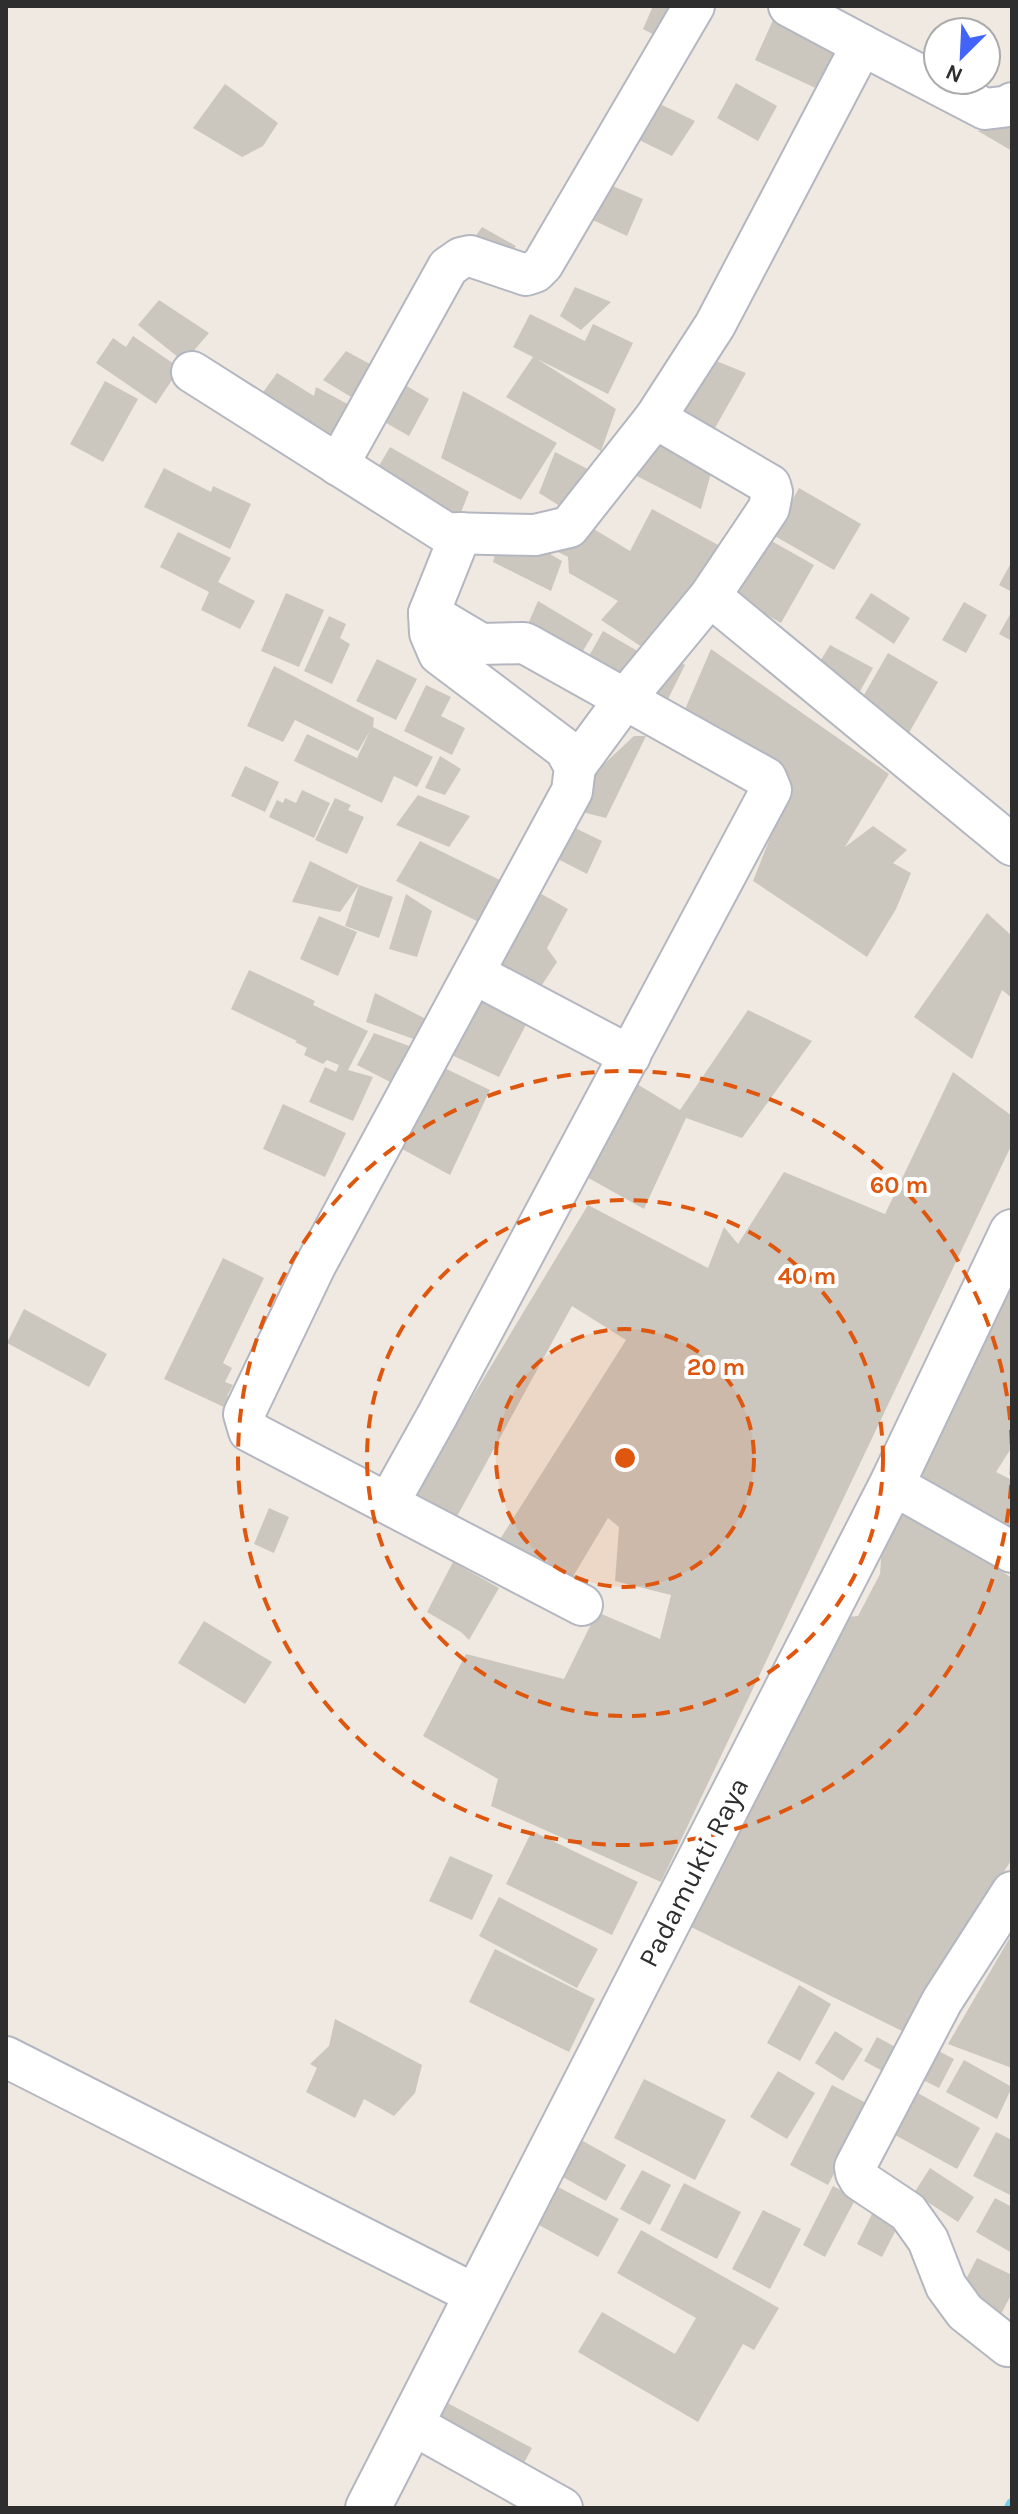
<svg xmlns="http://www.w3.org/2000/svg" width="1018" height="2514" font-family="Karla,sans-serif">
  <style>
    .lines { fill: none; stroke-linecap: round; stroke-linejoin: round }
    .stream { stroke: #75cff0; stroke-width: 12 }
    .building { fill: #cbc7bf }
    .street-casing { stroke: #b4b7c1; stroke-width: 44 }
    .secondary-casing { stroke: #b4b7c1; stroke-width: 48 }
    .street { stroke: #fff; stroke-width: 40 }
    .secondary { stroke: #fff; stroke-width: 44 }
    .ring { fill: none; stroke: #df570e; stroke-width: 4; stroke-dasharray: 14 10 }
    .labels { text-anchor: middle; stroke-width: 8; stroke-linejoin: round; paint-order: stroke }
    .street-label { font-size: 28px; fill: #2e2e2e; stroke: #fff }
    .centre { fill: #df570e; stroke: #fff; stroke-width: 4 }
    .ring-label { font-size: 24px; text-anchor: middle; font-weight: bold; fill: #df570e; stroke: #fff; stroke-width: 8; stroke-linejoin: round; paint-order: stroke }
  </style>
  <rect width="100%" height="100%" fill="#efe9e1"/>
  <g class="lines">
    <polyline class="stream" points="1010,2508 1012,2504"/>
  </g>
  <g class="building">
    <polygon points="653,6 677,6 662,39 643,29"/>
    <polygon points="777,11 843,45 820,90 755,60"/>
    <polygon points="736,83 777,106 758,141 717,118"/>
    <polygon points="225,84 278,123 263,146 242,157 193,128"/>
    <polygon points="658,103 695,121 672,156 635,138"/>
    <polygon points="1012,120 1012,151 978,131"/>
    <polygon points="601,181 643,199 627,236 580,214"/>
    <polygon points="482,227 516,246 507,258 467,248"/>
    <polygon points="575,287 611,302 581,330 560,316"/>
    <polygon points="159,300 209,333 184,362 138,325"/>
    <polygon points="530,314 585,341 593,324 633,343 608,394 537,359 616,409 601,451 506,397 533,357 513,347"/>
    <polygon points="133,336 180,368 156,404 96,363 113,338 126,347"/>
    <polygon points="346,351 379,369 361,403 323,380"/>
    <polygon points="704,356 746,373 715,428 674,407"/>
    <polygon points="277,373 314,396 316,387 353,407 332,449 256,402"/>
    <polygon points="393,378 429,399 409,436 376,417"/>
    <polygon points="105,381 138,399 103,462 70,444"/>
    <polygon points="463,391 557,443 521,500 441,458"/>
    <polygon points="654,434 713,466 701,509 633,474"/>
    <polygon points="390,447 469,492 456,525 373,476"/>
    <polygon points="555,452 601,476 568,511 539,493"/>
    <polygon points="164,468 211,492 213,486 251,504 230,549 144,507"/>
    <polygon points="799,488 861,524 834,570 773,535"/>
    <polygon points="652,509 720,546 648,651 601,620 618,601 569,573 568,557 552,549 584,523 630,551"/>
    <polygon points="178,532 231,558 218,582 255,601 240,629 201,610 209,592 160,567"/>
    <polygon points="768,539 814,565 781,623 734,596"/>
    <polygon points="498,542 536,546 562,561 551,591 493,562"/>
    <polygon points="1012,561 1012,592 999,585"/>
    <polygon points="286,593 324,610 299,667 261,651"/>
    <polygon points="871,593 910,618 894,644 855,618"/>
    <polygon points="538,601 593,634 577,661 525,631"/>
    <polygon points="964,602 987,615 966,653 942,640"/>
    <polygon points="1012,611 1012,641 999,634"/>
    <polygon points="329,616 346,624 340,638 350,644 332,684 304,671"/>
    <polygon points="603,631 641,653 622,686 584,665"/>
    <polygon points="830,645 873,668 854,702 810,678"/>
    <polygon points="711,649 889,774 845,847 873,826 907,850 893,863 911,873 896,909 867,957 753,881 789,790 683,714"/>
    <polygon points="888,653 938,682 906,738 856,709"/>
    <polygon points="673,658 685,665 663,709 642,696"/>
    <polygon points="377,659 417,679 396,720 356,701"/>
    <polygon points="274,666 374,718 373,727 433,757 417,787 394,776 382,803 294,761 307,734 357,758 370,731 358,751 295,720 283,742 247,726"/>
    <polygon points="426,685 451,697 441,716 465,728 452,755 404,731"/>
    <polygon points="634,736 646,736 606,818 578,811 589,778"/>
    <polygon points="440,756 461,769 445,795 425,788"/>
    <polygon points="245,766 279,782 265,812 231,796"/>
    <polygon points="302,790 330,803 314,838 269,817 277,800 283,803 285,798 296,803"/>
    <polygon points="418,795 470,816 449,847 396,825"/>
    <polygon points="335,798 351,805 348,810 364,817 347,854 315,840"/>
    <polygon points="571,826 602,841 587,874 554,857"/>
    <polygon points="420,841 516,888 489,927 396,881"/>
    <polygon points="310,861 359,885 393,897 379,938 345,926 359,885 340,912 292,902"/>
    <polygon points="529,887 568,909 547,948 557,962 536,994 484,970"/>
    <polygon points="406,894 432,911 417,957 389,949"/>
    <polygon points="987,913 1012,936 1012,998 1002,990 972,1059 914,1017"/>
    <polygon points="319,916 357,932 338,976 300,959"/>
    <polygon points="249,970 315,1001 313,1005 368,1031 348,1070 373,1077 353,1121 309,1102 325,1067 336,1072 339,1065 327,1060 323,1064 304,1055 307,1048 295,1042 297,1041 231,1009"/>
    <polygon points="476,985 531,1015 499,1077 443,1051"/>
    <polygon points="375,993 426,1019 422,1042 366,1022"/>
    <polygon points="748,1010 812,1041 742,1138 686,1118 644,1209 583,1175 632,1081 680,1110"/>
    <polygon points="374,1033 420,1050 398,1086 357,1065"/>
    <polygon points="434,1063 490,1090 450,1175 393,1144"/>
    <polygon points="953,1072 1012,1116 1012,1144 661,1882 491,1806 498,1779 423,1736 466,1654 564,1679 597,1612 660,1639 671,1595 615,1581 619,1527 608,1518 565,1590 497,1544 626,1340 572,1306 455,1520 414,1494 588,1205 708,1268 724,1227 738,1244 784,1172 885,1214"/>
    <polygon points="283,1104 346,1133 325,1177 263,1149"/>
    <polygon points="223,1258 264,1278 223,1363 232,1368 225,1382 233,1385 227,1396 235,1399 230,1410 164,1379"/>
    <polygon points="1012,1278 1012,1447 996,1472 1012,1480 1012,1534 913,1474"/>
    <polygon points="24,1309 107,1354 89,1387 7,1343"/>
    <polygon points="900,1507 1012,1578 1012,1859 902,2031 689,1926 846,1617 858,1616 880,1574 882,1544"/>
    <polygon points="269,1508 289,1517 274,1553 254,1544"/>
    <polygon points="453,1562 499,1588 469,1640 461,1632 427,1612"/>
    <polygon points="204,1621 272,1662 245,1704 178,1663"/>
    <polygon points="532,1831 638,1882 612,1935 506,1884"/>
    <polygon points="450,1856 493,1875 472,1920 429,1901"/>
    <polygon points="499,1897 598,1949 577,1988 479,1936"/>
    <polygon points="1012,1934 1012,2068 948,2044"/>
    <polygon points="495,1949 595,1999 569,2052 469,2002"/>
    <polygon points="799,1985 831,2004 800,2061 767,2043"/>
    <polygon points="335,2019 422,2065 415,2093 394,2116 364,2099 355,2118 306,2092 317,2068 310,2064 329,2046"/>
    <polygon points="835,2031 863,2049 843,2081 815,2063"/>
    <polygon points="877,2037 899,2049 886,2073 864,2061"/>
    <polygon points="931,2047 954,2059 939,2088 915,2076"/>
    <polygon points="964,2060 1012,2087 997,2119 946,2092"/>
    <polygon points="778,2071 815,2093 787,2139 750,2117"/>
    <polygon points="644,2079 726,2120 695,2180 614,2138"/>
    <polygon points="832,2085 870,2105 828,2185 790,2165"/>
    <polygon points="909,2088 980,2128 957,2169 886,2130"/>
    <polygon points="996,2132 1012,2140 1012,2196 973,2176"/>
    <polygon points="581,2140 626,2165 606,2201 561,2176"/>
    <polygon points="930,2168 974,2197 958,2222 914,2193"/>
    <polygon points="642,2170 671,2185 650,2225 620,2209"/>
    <polygon points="684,2183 741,2212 717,2259 660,2230"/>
    <polygon points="833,2186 856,2198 825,2257 803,2245"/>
    <polygon points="558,2187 619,2219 598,2257 537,2224"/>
    <polygon points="995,2198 1012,2207 1012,2253 976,2232"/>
    <polygon points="763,2210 801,2229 770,2289 732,2269"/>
    <polygon points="874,2210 899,2224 882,2257 857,2244"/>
    <polygon points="641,2230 779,2308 754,2350 743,2344 698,2422 578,2352 602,2312 675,2354 696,2318 617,2273"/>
    <polygon points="977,2258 1012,2275 1012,2293 999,2318 957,2297"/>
    <polygon points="438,2398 532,2448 518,2474 425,2426"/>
  </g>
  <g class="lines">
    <defs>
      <g id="street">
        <polyline points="789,6 862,45"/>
        <polyline points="192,372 446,533 535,535 569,527 655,418"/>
        <polyline points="338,465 448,267 461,258 470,256 526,275 535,272 543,264 694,6"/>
        <polyline points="461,533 429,613 430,633 439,654 565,749 575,767 572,791 315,1266 244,1414 249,1431 582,1605"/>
        <polyline points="710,596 1012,845"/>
        <polyline points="575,767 625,699 710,596 769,508 772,492 770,485 655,418 715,325 862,45 985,109 1010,106 1012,103"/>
        <polyline points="475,974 630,1056"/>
        <polyline points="892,1484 1012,1552"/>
        <polyline points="389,1502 437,1416 771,790 766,778 530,646 524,643 481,644 429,613"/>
        <polyline points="6,2057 478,2296"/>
        <polyline points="1008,2346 965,2312 946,2286 928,2240 908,2212 860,2180 856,2173 855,2167 942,2001 1012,1892"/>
        <polyline points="412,2424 562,2508"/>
      </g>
      <polyline id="secondary" points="368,2508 892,1484 1012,1232"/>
    </defs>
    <use href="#street" class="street-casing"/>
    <use href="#secondary" class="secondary-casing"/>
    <use href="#street" class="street"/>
    <use href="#secondary" class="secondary"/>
  </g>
  <circle cx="625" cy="1458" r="129" fill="#df570e" fill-opacity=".12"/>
  <g class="ring">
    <circle cx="625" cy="1458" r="129"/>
    <circle cx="625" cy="1458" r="258"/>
    <path d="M1012 1461A387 387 0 1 1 1012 1455"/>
  </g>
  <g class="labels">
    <g class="street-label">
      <text transform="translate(693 1872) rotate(-63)" y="10">Padamukti Raya</text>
    </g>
  </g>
  <circle cx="625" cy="1458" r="12" class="centre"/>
  <g class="ring-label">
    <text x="899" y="1193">60 m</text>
    <text x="807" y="1284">40 m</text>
    <text x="716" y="1375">20 m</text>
  </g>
  <rect width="1018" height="2514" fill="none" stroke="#2e2e2e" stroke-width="16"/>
  <g transform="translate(962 56) rotate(204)"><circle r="38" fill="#ffffff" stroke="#ababab" stroke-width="2"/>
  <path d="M0-6L14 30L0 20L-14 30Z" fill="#4264fb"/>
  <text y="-12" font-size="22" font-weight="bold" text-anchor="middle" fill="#2e2e2e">N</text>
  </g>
</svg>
